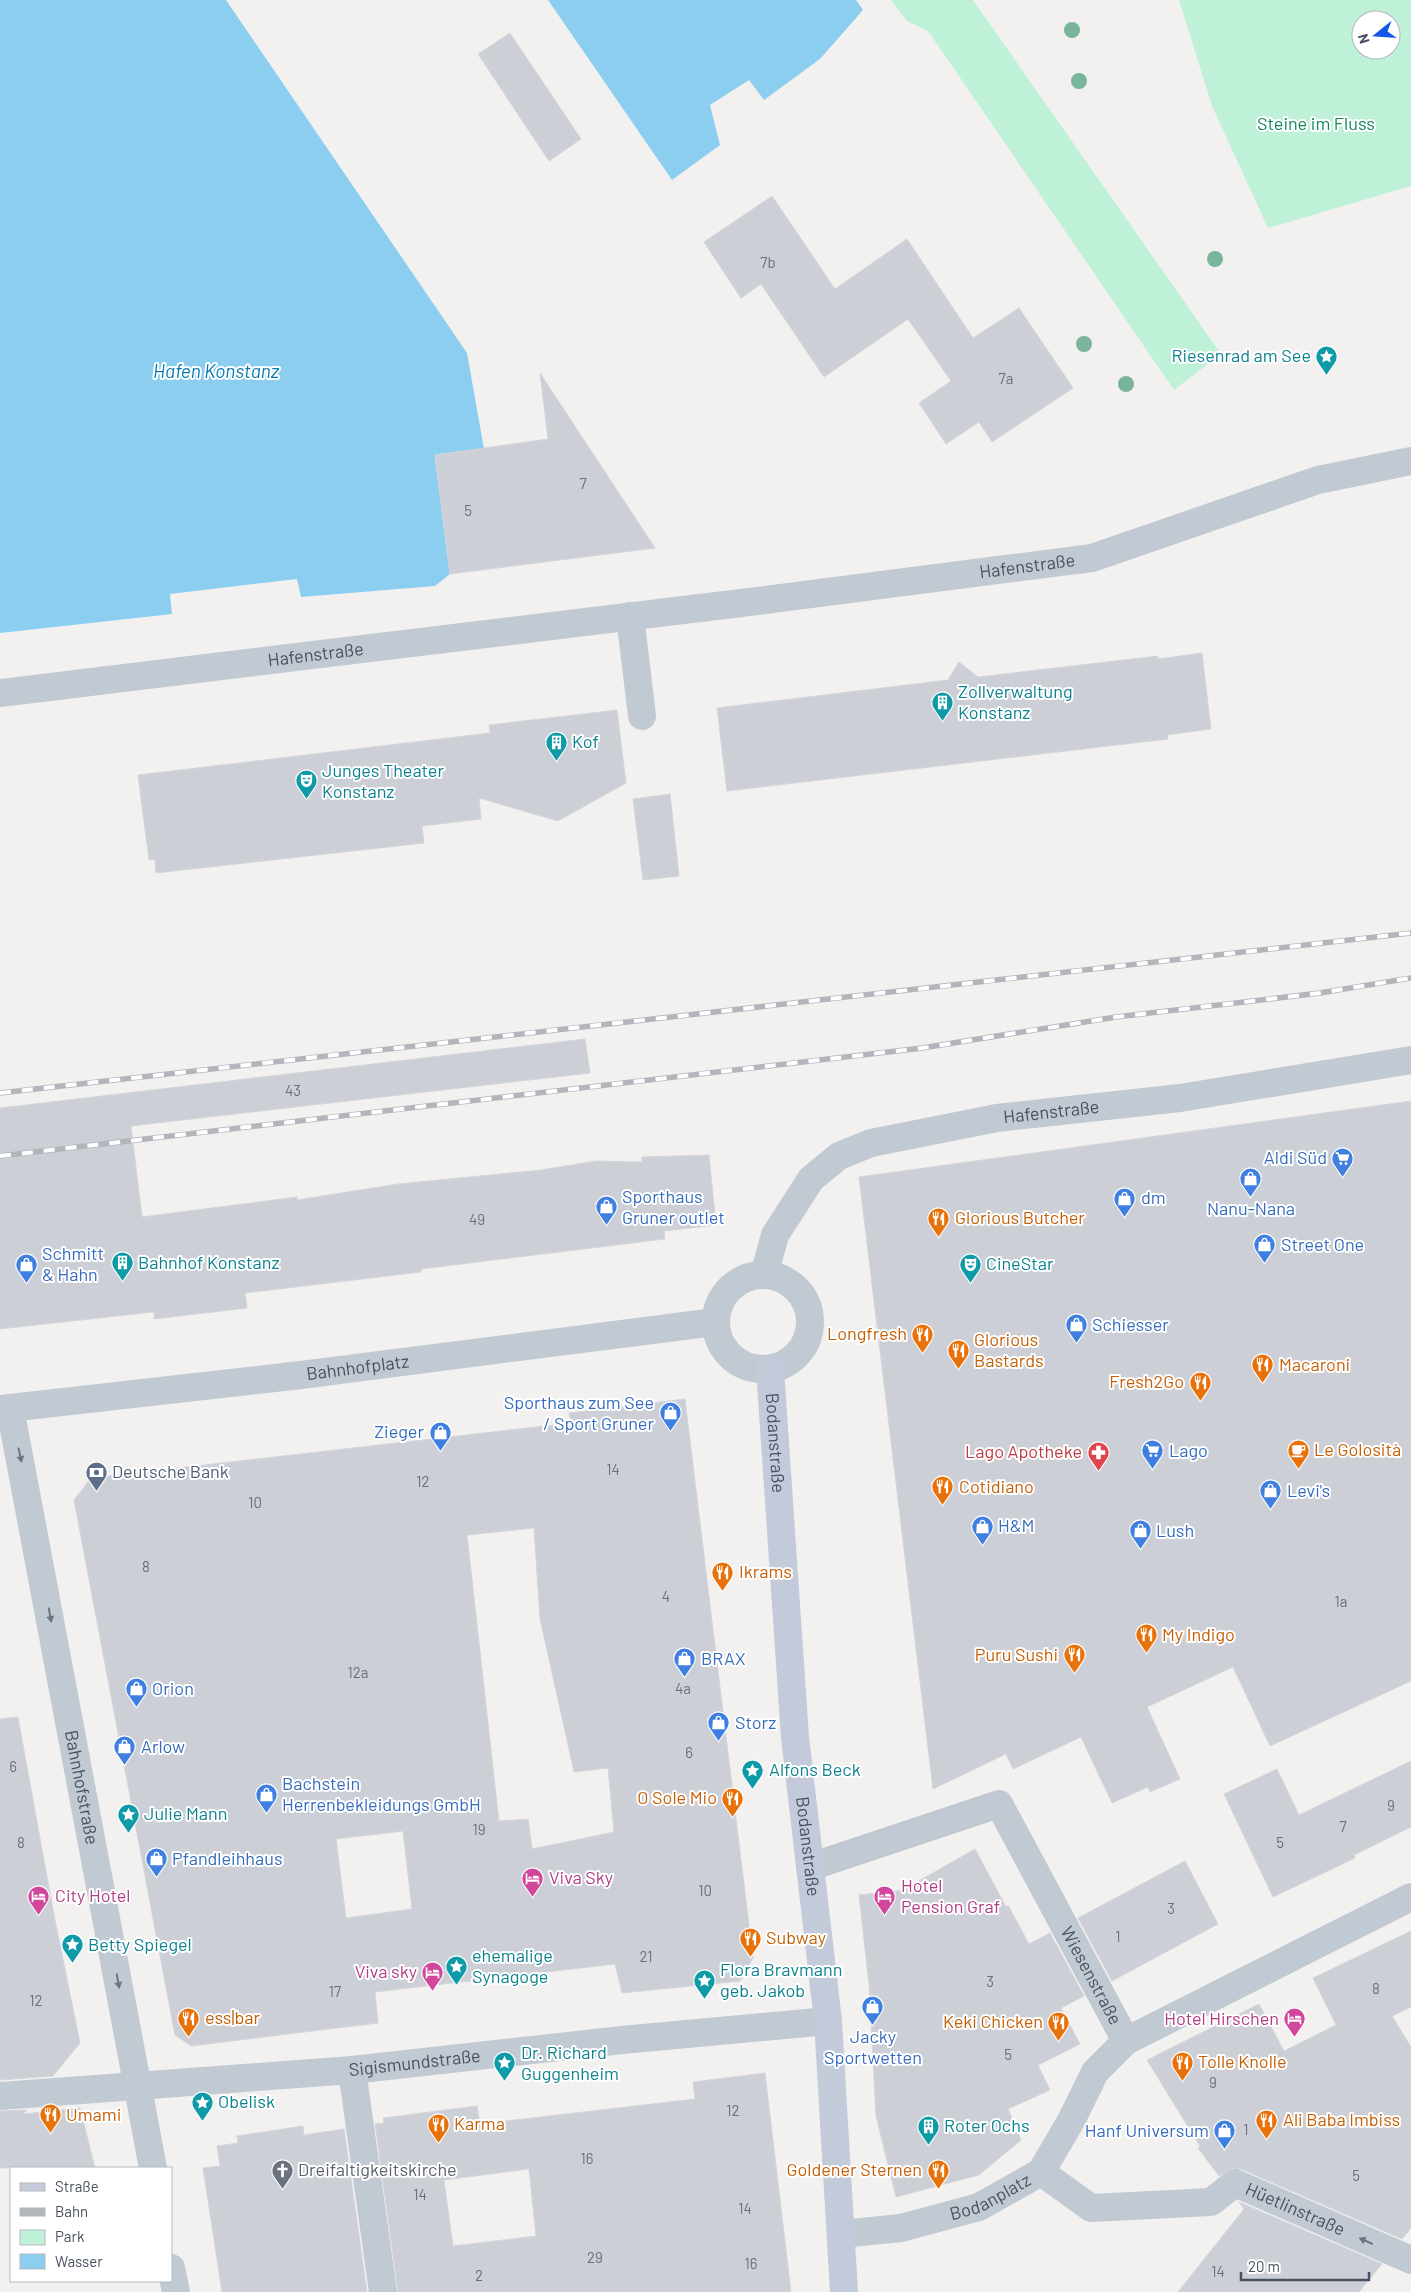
<svg xmlns="http://www.w3.org/2000/svg" width="1411" height="2292" font-family="Barlow,sans-serif">
  <style>
    .green { fill: #bff1d8; fill-rule: evenodd }
    .water { fill: #8bceef }
    .building { fill: #cccfd6; stroke: #d4d6dc; fill-rule: evenodd }
    .lines { fill: none; stroke-linecap: round; stroke-linejoin: round }
    .street { stroke: #c1c9d2; stroke-width: 28 }
    .secondary { stroke: #c3cbda; stroke-width: 28 }
    .rail-casing { stroke: #b2b5bb; stroke-width: 5.5 }
    .rail { stroke: #fff; stroke-width: 4; stroke-dasharray: 11; stroke-linecap: butt }
    .tree { fill: #79b59d }
    .oneway { fill: #6c7582 }
    .labels { text-anchor: middle; stroke-width: 4; stroke-linejoin: round; paint-order: stroke }
    .number-label { font-size: 15px; fill: #69707d }
    .park-label { font-size: 18px; fill: #158459; stroke: #fff }
    .culture-label { font-size: 18px; fill: #0d838f; stroke: #fff; text-anchor: start }
    .street-label { font-size: 18px; fill: #48515f; stroke: #fff }
    .shop-label { font-size: 18px; fill: #366cbe; stroke: #fff; text-anchor: start }
    .food-label { font-size: 18px; fill: #c56008; stroke: #fff; text-anchor: start }
    .health-label { font-size: 18px; fill: #be3a42; stroke: #fff; text-anchor: end }
    .service-label { font-size: 18px; fill: #4e5e75; stroke: #fff; text-anchor: start }
    .hotel-label { font-size: 18px; fill: #b23c85; stroke: #fff; text-anchor: start }
    .worship-label { font-size: 18px; fill: #5b616d; stroke: #fff; text-anchor: start }
    .water-label { font-size: 19px; font-style: italic; fill: #087ab1; stroke: #fff }
  </style>
  <rect width="100%" height="100%" fill="#f3f1f0"/>
  <g class="green">
    <polygon points="891,0 973,0 1221,354 1174,390 928,31 907,21"/>
    <path d="M 1179,0 L 1411,0 L 1411,186 L 1268,228 L 1212,106 ZM 1361,20 L 1391,20 L 1391,50 L 1361,50 Z"/>
  </g>
  <g class="water">
    <polygon points="0,0 226,0 467,353 484,449 435,455 450,574 435,586 301,597 297,579 170,594 172,614 0,633"/>
    <polygon points="548,0 856,0 863,10 820,59 764,100 749,80 710,105 720,145 672,180"/>
  </g>
  <g class="building">
    <polygon points="510,33 581,139 549,161 478,54"/>
    <polygon points="772,196 835,289 907,239 973,338 1019,308 1073,388 992,442 979,422 946,444 919,403 951,381 908,319 824,377 761,284 741,298 704,242"/>
    <polygon points="540,373 655,548 450,574 435,455 548,439"/>
    <polygon points="1202,653 1211,729 1167,735 1168,739 727,791 717,708 948,680 959,662 978,677 1158,656 1158,659"/>
    <polygon points="617,710 626,783 558,821 479,798 481,819 422,826 424,843 156,873 155,859 149,860 138,775 490,733 489,725"/>
    <polygon points="670,794 679,876 643,880 633,799"/>
    <polygon points="585,1039 590,1073 131,1126 142,1217 297,1197 297,1200 398,1184 541,1170 596,1161 642,1162 642,1157 709,1155 716,1225 664,1231 665,1239 421,1269 421,1272 245,1293 247,1308 154,1319 154,1312 0,1329 0,1108"/>
    <polygon points="1411,1101 1411,1681 1270,1746 1233,1667 1147,1707 1180,1779 1150,1792 1148,1787 1112,1803 1081,1737 1013,1769 1006,1754 933,1789 859,1177"/>
    <path d="M 685,1399 L 753,1958 L 740,1981 L 622,1993 L 615,1964 L 375,1992 L 378,2023 L 191,2046 L 175,2035 L 74,1500 L 91,1478 L 571,1423 L 569,1413 ZM 534,1528 L 540,1619 L 574,1772 L 608,1768 L 614,1832 L 532,1849 L 528,1819 L 499,1821 L 467,1535 ZM 403,1831 L 412,1909 L 346,1918 L 336,1839 Z"/>
    <polygon points="18,1717 54,1915 80,2043 53,2076 0,2080 0,1719"/>
    <polygon points="1411,1761 1411,1827 1354,1855 1355,1858 1273,1897 1224,1794 1277,1769 1299,1815"/>
    <polygon points="975,1849 1006,1907 1008,1905 1029,1944 1050,1933 1084,1996 1061,2008 1080,2044 1038,2065 1050,2090 1008,2109 1021,2140 979,2175 896,2197 876,2116 869,1984 859,1895 903,1890"/>
    <polygon points="1185,1861 1218,1924 1112,1981 1078,1918"/>
    <polygon points="1411,1931 1411,2007 1392,2016 1411,2047 1411,2228 1402,2239 1241,2169 1233,2168 1219,2176 1198,2148 1200,2146 1147,2060 1259,2004 1284,2051 1336,2025 1313,1978"/>
    <path d="M 765,2073 L 791,2292 L 398,2292 L 375,2124 L 384,2123 L 383,2118 L 477,2106 L 480,2124 L 695,2099 L 693,2082 ZM 529,2169 L 536,2236 L 453,2246 L 444,2180 Z"/>
    <polygon points="80,2108 95,2168 0,2168 0,2111 27,2110 23,2114"/>
    <polygon points="303,2126 304,2135 344,2129 367,2292 222,2292 203,2168 220,2166 217,2146 238,2143 237,2136"/>
    <polygon points="1239,2202 1382,2264 1359,2292 1178,2292 1244,2209"/>
  </g>
  <g class="lines">
    <g class="street">
      <polyline points="630,616 642,716"/>
      <path id="s1" d="M 0,693 L 741,603 L 1092,558 L 1318,480 L 1411,461"/>
      <circle cx="763" cy="1322" r="47"/>
      <path id="s2" d="M 764,1275 L 775,1235 L 811,1179 L 839,1156 L 871,1143 L 997,1118 L 1180,1098 L 1411,1060"/>
      <path id="s3" d="M 10,1408 L 153,2168"/>
      <path id="s4" d="M 0,1409 L 301,1375 L 715,1322"/>
      <path id="s5" d="M 810,1867 L 999,1804 L 1126,2041"/>
      <polyline points="352,2070 383,2292"/>
      <path id="s6" d="M 0,2096 L 352,2070 L 622,2040 L 828,2021"/>
      <path id="s7" d="M 1041,2172 L 1091,2208 L 1211,2202 L 1235,2183 L 1411,2260"/>
      <path id="s8" d="M 841,2234 L 901,2228 L 979,2207 L 1041,2172 L 1072,2119 L 1095,2072 L 1126,2041 L 1411,1897"/>
      <polyline points="171,2268 176,2292"/>
    </g>
    <path class="secondary" id="s9" d="M 770,1369 L 795,1737 L 828,2021 L 844,2292"/>
    <defs>
      <g id="rail">
        <polyline points="0,1093 1411,933"/>
        <polyline points="0,1156 922,1048 1116,1017 1320,993 1411,978"/>
      </g>
    </defs>
    <use href="#rail" class="rail-casing"/>
    <use href="#rail" class="rail"/>
  </g>
  <g class="tree">
    <circle cx="1072" cy="30" r="8"/>
    <circle cx="1079" cy="81" r="8"/>
    <circle cx="1215" cy="259" r="8"/>
    <circle cx="1084" cy="344" r="8"/>
    <circle cx="1126" cy="384" r="8"/>
  </g>
  <defs><path id="oneway-solid" d="M-6-.8H1V-3.2L6.5 0L1 3.2V.8H-6Z" transform="scale(1.25)"/></defs>
  <g class="oneway">
    <use href="#oneway-solid" transform="translate(20 1455) rotate(78)"/>
    <use href="#oneway-solid" transform="translate(50 1615) rotate(80)"/>
    <use href="#oneway-solid" transform="translate(118 1981) rotate(80)"/>
    <use href="#oneway-solid" transform="translate(1366 2241) rotate(-156)"/>
  </g>
  <defs>
    <symbol id="sight-pin" viewBox="-11 -11 22 30"><path d="M0 17L-7.5 6A9.5 9.5 0 1 1 7.5 6Z" fill="#0f9aa8" stroke="#fff"/><path d="M0-6L1.8-2.2L6-1.7L2.9 1.2L3.7 5.4L0 3.3L-3.7 5.4L-2.9 1.2L-6-1.7L-1.8-2.2Z" fill="#fff"/></symbol>
    <symbol id="building-pin" viewBox="-11 -11 22 30"><path d="M0 17L-7.5 6A9.5 9.5 0 1 1 7.5 6Z" fill="#0f9aa8" stroke="#fff"/><path d="M-4-6H4V6H1V3H-1V6H-4ZM-2.5-4.3h1.7v1.8h-1.7ZM.8-4.3h1.7v1.8H.8ZM-2.5-1h1.7V.8h-1.7ZM.8-1h1.7V.8H.8Z" fill="#fff"/></symbol>
    <symbol id="theatre-pin" viewBox="-11 -11 22 30"><path d="M0 17L-7.5 6A9.5 9.5 0 1 1 7.5 6Z" fill="#0f9aa8" stroke="#fff"/><path d="M-5-5.5Q0-4 5-5.5V0Q5 5 0 6Q-5 5-5 0ZM-3.3-2.5H-1v1.5H-3.3ZM1-2.5H3.3v1.5H1ZM-2.8 1Q0 5.5 2.8 1Z" fill="#fff"/></symbol>
    <symbol id="supermarket-pin" viewBox="-11 -11 22 30"><path d="M0 17L-7.5 6A9.5 9.5 0 1 1 7.5 6Z" fill="#3f7fe0" stroke="#fff"/><path d="M-6-5.5h2.5l.6 2H6L4.5 2H-2.5L-4.4-4H-6ZM-1.5 3.2a1.3 1.3 0 1 0 .1 0ZM3 3.2a1.3 1.3 0 1 0 .1 0Z" fill="#fff"/></symbol>
    <symbol id="shop-pin" viewBox="-11 -11 22 30"><path d="M0 17L-7.5 6A9.5 9.5 0 1 1 7.5 6Z" fill="#3f7fe0" stroke="#fff"/><path d="M-5-2.5h2.3a2.7 3.5 0 0 1 5.4 0H5L5.5 6h-11ZM-1.5-2.5h3a1.5 2.3 0 0 0-3 0Z" fill="#fff"/></symbol>
    <symbol id="restaurant-pin" viewBox="-11 -11 22 30"><path d="M0 17L-7.5 6A9.5 9.5 0 1 1 7.5 6Z" fill="#e8710a" stroke="#fff"/><path d="M-5-6h1v4h1v-4h1v4h1v-4h1v5L-1.5 .5V6h-2V.5L-5-1ZM5-6V6H3V1.5H1.5Q1.5-4 5-6Z" fill="#fff"/></symbol>
    <symbol id="cafe-pin" viewBox="-11 -11 22 30"><path d="M0 17L-7.5 6A9.5 9.5 0 1 1 7.5 6Z" fill="#e8710a" stroke="#fff"/><path d="M-5.5-4.5H6V0H3Q3 3.5 0 3.5H-2.5Q-5.5 3.5-5.5 0ZM3-3.2v2h1.7v-2ZM-6 4.5H4V6H-6Z" fill="#fff"/></symbol>
    <symbol id="pharmacy-pin" viewBox="-11 -11 22 30"><path d="M0 17L-7.5 6A9.5 9.5 0 1 1 7.5 6Z" fill="#e0444e" stroke="#fff"/><path d="M-2-6h4v4h4v4h-4v4h-4v-4h-4v-4h4Z" fill="#fff"/></symbol>
    <symbol id="bank-pin" viewBox="-11 -11 22 30"><path d="M0 17L-7.5 6A9.5 9.5 0 1 1 7.5 6Z" fill="#5c6f8a" stroke="#fff"/><path d="M-6-4H6V4H-6ZM0-2.3a2.3 2.3 0 1 0 0 4.6a2.3 2.3 0 1 0 0-4.6Z" fill="#fff"/></symbol>
    <symbol id="hotel-pin" viewBox="-11 -11 22 30"><path d="M0 17L-7.5 6A9.5 9.5 0 1 1 7.5 6Z" fill="#d1479c" stroke="#fff"/><path d="M-6-4.5h1.5V1H6V5H4.5V3h-9V5H-6ZM-4 0a1.8 1.8 0 1 1 3.6 0ZM.5 0V-2.5h3Q6-2.5 6 0Z" fill="#fff"/></symbol>
    <symbol id="church-pin" viewBox="-11 -11 22 30"><path d="M0 17L-7.5 6A9.5 9.5 0 1 1 7.5 6Z" fill="#6b7280" stroke="#fff"/><path d="M-1.2-6h2.4v3.5h3.3v2.4h-3.3V6h-2.4V-.1h-3.3v-2.4h3.3Z" fill="#fff"/></symbol>
  </defs>
  <g fill-rule="evenodd">
    <use href="#sight-pin" x="1314" y="344" width="25" height="34"/>
    <use href="#building-pin" x="930" y="690" width="25" height="34"/>
    <use href="#building-pin" x="544" y="730" width="25" height="34"/>
    <use href="#theatre-pin" x="294" y="768" width="25" height="34"/>
    <use href="#supermarket-pin" x="1330" y="1146" width="25" height="34"/>
    <use href="#shop-pin" x="1238" y="1166" width="25" height="34"/>
    <use href="#shop-pin" x="1112" y="1186" width="25" height="34"/>
    <use href="#shop-pin" x="594" y="1194" width="25" height="34"/>
    <use href="#restaurant-pin" x="926" y="1206" width="25" height="34"/>
    <use href="#shop-pin" x="1252" y="1232" width="25" height="34"/>
    <use href="#building-pin" x="110" y="1250" width="25" height="34"/>
    <use href="#shop-pin" x="14" y="1252" width="25" height="34"/>
    <use href="#theatre-pin" x="958" y="1252" width="25" height="34"/>
    <use href="#shop-pin" x="1064" y="1312" width="25" height="34"/>
    <use href="#restaurant-pin" x="910" y="1322" width="25" height="34"/>
    <use href="#restaurant-pin" x="946" y="1338" width="25" height="34"/>
    <use href="#restaurant-pin" x="1250" y="1352" width="25" height="34"/>
    <use href="#restaurant-pin" x="1188" y="1370" width="25" height="34"/>
    <use href="#shop-pin" x="658" y="1400" width="25" height="34"/>
    <use href="#shop-pin" x="428" y="1420" width="25" height="34"/>
    <use href="#cafe-pin" x="1286" y="1438" width="25" height="34"/>
    <use href="#supermarket-pin" x="1140" y="1438" width="25" height="34"/>
    <use href="#pharmacy-pin" x="1086" y="1440" width="25" height="34"/>
    <use href="#bank-pin" x="84" y="1460" width="25" height="34"/>
    <use href="#restaurant-pin" x="930" y="1474" width="25" height="34"/>
    <use href="#shop-pin" x="1258" y="1478" width="25" height="34"/>
    <use href="#shop-pin" x="970" y="1514" width="25" height="34"/>
    <use href="#shop-pin" x="1128" y="1518" width="25" height="34"/>
    <use href="#restaurant-pin" x="710" y="1560" width="25" height="34"/>
    <use href="#restaurant-pin" x="1134" y="1622" width="25" height="34"/>
    <use href="#restaurant-pin" x="1062" y="1642" width="25" height="34"/>
    <use href="#shop-pin" x="672" y="1646" width="25" height="34"/>
    <use href="#shop-pin" x="124" y="1676" width="25" height="34"/>
    <use href="#shop-pin" x="706" y="1710" width="25" height="34"/>
    <use href="#shop-pin" x="112" y="1734" width="25" height="34"/>
    <use href="#sight-pin" x="740" y="1758" width="25" height="34"/>
    <use href="#shop-pin" x="254" y="1782" width="25" height="34"/>
    <use href="#restaurant-pin" x="720" y="1786" width="25" height="34"/>
    <use href="#sight-pin" x="116" y="1802" width="25" height="34"/>
    <use href="#shop-pin" x="144" y="1846" width="25" height="34"/>
    <use href="#hotel-pin" x="520" y="1866" width="25" height="34"/>
    <use href="#hotel-pin" x="26" y="1884" width="25" height="34"/>
    <use href="#hotel-pin" x="872" y="1884" width="25" height="34"/>
    <use href="#restaurant-pin" x="738" y="1926" width="25" height="34"/>
    <use href="#sight-pin" x="60" y="1932" width="25" height="34"/>
    <use href="#sight-pin" x="444" y="1954" width="25" height="34"/>
    <use href="#hotel-pin" x="420" y="1960" width="25" height="34"/>
    <use href="#sight-pin" x="692" y="1968" width="25" height="34"/>
    <use href="#shop-pin" x="860" y="1994" width="25" height="34"/>
    <use href="#restaurant-pin" x="176" y="2006" width="25" height="34"/>
    <use href="#hotel-pin" x="1282" y="2006" width="25" height="34"/>
    <use href="#restaurant-pin" x="1046" y="2010" width="25" height="34"/>
    <use href="#restaurant-pin" x="1170" y="2050" width="25" height="34"/>
    <use href="#sight-pin" x="492" y="2050" width="25" height="34"/>
    <use href="#sight-pin" x="190" y="2090" width="25" height="34"/>
    <use href="#restaurant-pin" x="38" y="2102" width="25" height="34"/>
    <use href="#restaurant-pin" x="1254" y="2108" width="25" height="34"/>
    <use href="#restaurant-pin" x="426" y="2112" width="25" height="34"/>
    <use href="#building-pin" x="916" y="2114" width="25" height="34"/>
    <use href="#shop-pin" x="1212" y="2118" width="25" height="34"/>
    <use href="#church-pin" x="270" y="2158" width="25" height="34"/>
    <use href="#restaurant-pin" x="926" y="2158" width="25" height="34"/>
  </g>
  <g class="labels">
    <g class="number-label">
      <text x="768" y="268">7b</text>
      <text x="1006" y="384">7a</text>
      <text x="583" y="489">7</text>
      <text x="468" y="516">5</text>
      <text x="293" y="1096">43</text>
      <text x="477" y="1225">49</text>
      <text x="613" y="1475">14</text>
      <text x="423" y="1487">12</text>
      <text x="255" y="1508">10</text>
      <text x="146" y="1572">8</text>
      <text x="666" y="1602">4</text>
      <text x="1341" y="1607">1a</text>
      <text x="358" y="1678">12a</text>
      <text x="683" y="1694">4a</text>
      <text x="689" y="1758">6</text>
      <text x="13" y="1772">6</text>
      <text x="1391" y="1811">9</text>
      <text x="1343" y="1832">7</text>
      <text x="479" y="1835">19</text>
      <text x="21" y="1848">8</text>
      <text x="1280" y="1848">5</text>
      <text x="705" y="1896">10</text>
      <text x="1171" y="1914">3</text>
      <text x="1118" y="1942">1</text>
      <text x="646" y="1962">21</text>
      <text x="990" y="1987">3</text>
      <text x="1376" y="1994">8</text>
      <text x="335" y="1997">17</text>
      <text x="36" y="2006">12</text>
      <text x="1008" y="2060">5</text>
      <text x="1213" y="2088">9</text>
      <text x="733" y="2116">12</text>
      <text x="1246" y="2135">1</text>
      <text x="587" y="2164">16</text>
      <text x="1356" y="2181">5</text>
      <text x="420" y="2200">14</text>
      <text x="745" y="2214">14</text>
      <text x="595" y="2263">29</text>
      <text x="751" y="2269">16</text>
      <text x="1218" y="2277">14</text>
      <text x="479" y="2281">2</text>
    </g>
    <g class="park-label">
      <text x="1316" y="130">Steine im Fluss</text>
    </g>
    <g class="culture-label">
      <text x="1311" y="362" text-anchor="end">Riesenrad am See</text>
      <text x="958" y="698">Zollverwaltung<tspan x="958" dy="21">Konstanz</tspan></text>
      <text x="572" y="748">Kof</text>
      <text x="322" y="777">Junges Theater<tspan x="322" dy="21">Konstanz</tspan></text>
      <text x="138" y="1269">Bahnhof Konstanz</text>
      <text x="986" y="1270">CineStar</text>
      <text x="769" y="1776">Alfons Beck</text>
      <text x="144" y="1820">Julie Mann</text>
      <text x="88" y="1951">Betty Spiegel</text>
      <text x="472" y="1962">ehemalige<tspan x="472" dy="21">Synagoge</tspan></text>
      <text x="720" y="1976">Flora Bravmann<tspan x="720" dy="21">geb. Jakob</tspan></text>
      <text x="521" y="2059">Dr. Richard<tspan x="521" dy="21">Guggenheim</tspan></text>
      <text x="218" y="2108">Obelisk</text>
      <text x="944" y="2132">Roter Ochs</text>
    </g>
    <g class="street-label">
      <text dy="6" stroke="none"><textPath href="#s1" startOffset="1035">Hafenstraße</textPath></text>
      <text dy="6" stroke="none"><textPath href="#s1" startOffset="318">Hafenstraße</textPath></text>
      <text dy="6" stroke="none"><textPath href="#s2" startOffset="362">Hafenstraße</textPath></text>
      <text dy="6" stroke="none"><textPath href="#s4" startOffset="360">Bahnhofplatz</textPath></text>
      <text dy="6" stroke="none"><textPath href="#s9" startOffset="74">Bodanstraße</textPath></text>
      <text dy="6" stroke="none"><textPath href="#s3" startOffset="386">Bahnhofstraße</textPath></text>
      <text dy="6" stroke="none"><textPath href="#s9" startOffset="479">Bodanstraße</textPath></text>
      <text dy="6" stroke="none"><textPath href="#s5" startOffset="394">Wiesenstraße</textPath></text>
      <text dy="6" stroke="none"><textPath href="#s6" startOffset="416">Sigismundstraße</textPath></text>
      <text dy="6" stroke="none"><textPath href="#s8" startOffset="155">Bodanplatz</textPath></text>
      <text dy="6" stroke="none"><textPath href="#s7" startOffset="278">Hüetlinstraße</textPath></text>
    </g>
    <g class="shop-label">
      <text x="1327" y="1164" text-anchor="end">Aldi Süd</text>
      <text x="622" y="1203">Sporthaus<tspan x="622" dy="21">Gruner outlet</tspan></text>
      <text x="1141" y="1204">dm</text>
      <text x="1251" y="1215" text-anchor="middle">Nanu-Nana</text>
      <text x="1281" y="1251">Street One</text>
      <text x="42" y="1260">Schmitt<tspan x="42" dy="21">&amp; Hahn</tspan></text>
      <text x="1092" y="1331">Schiesser</text>
      <text x="654" y="1409" text-anchor="end">Sporthaus zum See<tspan x="654" dy="21">/ Sport Gruner</tspan></text>
      <text x="424" y="1438" text-anchor="end">Zieger</text>
      <text x="1169" y="1457">Lago</text>
      <text x="1287" y="1497">Levi's</text>
      <text x="998" y="1532">H&amp;M</text>
      <text x="1156" y="1537">Lush</text>
      <text x="701" y="1665">BRAX</text>
      <text x="152" y="1695">Orion</text>
      <text x="735" y="1729">Storz</text>
      <text x="141" y="1753">Arlow</text>
      <text x="282" y="1790">Bachstein<tspan x="282" dy="21">Herrenbekleidungs GmbH</tspan></text>
      <text x="172" y="1865">Pfandleihhaus</text>
      <text x="873" y="2043" text-anchor="middle">Jacky<tspan x="873" dy="21">Sportwetten</tspan></text>
      <text x="1209" y="2137" text-anchor="end">Hanf Universum</text>
    </g>
    <g class="food-label">
      <text x="955" y="1224">Glorious Butcher</text>
      <text x="907" y="1340" text-anchor="end">Longfresh</text>
      <text x="974" y="1346">Glorious<tspan x="974" dy="21">Bastards</tspan></text>
      <text x="1279" y="1371">Macaroni</text>
      <text x="1184" y="1388" text-anchor="end">Fresh2Go</text>
      <text x="1314" y="1456">Le Golosità</text>
      <text x="959" y="1493">Cotidiano</text>
      <text x="739" y="1578">Ikrams</text>
      <text x="1162" y="1641">My Indigo</text>
      <text x="1058" y="1661" text-anchor="end">Puru Sushi</text>
      <text x="717" y="1804" text-anchor="end">O Sole Mio</text>
      <text x="766" y="1944">Subway</text>
      <text x="205" y="2024">ess|bar</text>
      <text x="1043" y="2028" text-anchor="end">Keki Chicken</text>
      <text x="1198" y="2068">Tolle Knolle</text>
      <text x="66" y="2121">Umami</text>
      <text x="1283" y="2126">Ali Baba Imbiss</text>
      <text x="454" y="2130">Karma</text>
      <text x="922" y="2176" text-anchor="end">Goldener Sternen</text>
    </g>
    <g class="health-label">
      <text x="1082" y="1458">Lago Apotheke</text>
    </g>
    <g class="service-label">
      <text x="112" y="1478">Deutsche Bank</text>
    </g>
    <g class="hotel-label">
      <text x="549" y="1884">Viva Sky</text>
      <text x="901" y="1892">Hotel<tspan x="901" dy="21">Pension Graf</tspan></text>
      <text x="55" y="1902">City Hotel</text>
      <text x="417" y="1978" text-anchor="end">Viva sky</text>
      <text x="1279" y="2025" text-anchor="end">Hotel Hirschen</text>
    </g>
    <g class="worship-label">
      <text x="298" y="2176">Dreifaltigkeitskirche</text>
    </g>
    <g class="water-label">
      <text x="216" y="378">Hafen Konstanz</text>
    </g>
  </g>
  <rect x="10" y="2167" width="162" height="115" fill="#ffffff" stroke="#b6b9bf"/>
  <rect x="20" y="2183" width="25" height="8" fill="#c3cbda" stroke="#b6b9bf"/>
  <text x="55" y="2192" font-size="15" fill="#48515f">Straße</text>
  <rect x="20" y="2208" width="25" height="8" fill="#b2b5bb" stroke="#b6b9bf"/>
  <text x="55" y="2217" font-size="15" fill="#48515f">Bahn</text>
  <rect x="20" y="2230" width="25" height="15" fill="#bff1d8" stroke="#b6b9bf"/>
  <text x="55" y="2242" font-size="15" fill="#48515f">Park</text>
  <rect x="20" y="2254" width="25" height="15" fill="#8bceef" stroke="#b6b9bf"/>
  <text x="55" y="2267" font-size="15" fill="#48515f">Wasser</text>
  <g transform="translate(1376 35) rotate(253)"><circle r="24" fill="#ffffff" stroke="#b6b9bf"/>
  <path d="M0-4L9 19L0 12L-9 19Z" fill="#1458e9"/>
  <text y="-8" font-size="14" font-weight="bold" text-anchor="middle" fill="#48515f">N</text>
  </g>
  <path d="M1241 2272v8h128v-8" fill="none" stroke="#48515f" stroke-width="2.5"/>
  <text x="1248" y="2272" font-size="15" fill="#48515f" stroke="#ffffff" stroke-width="4" paint-order="stroke">20 m</text>
</svg>
